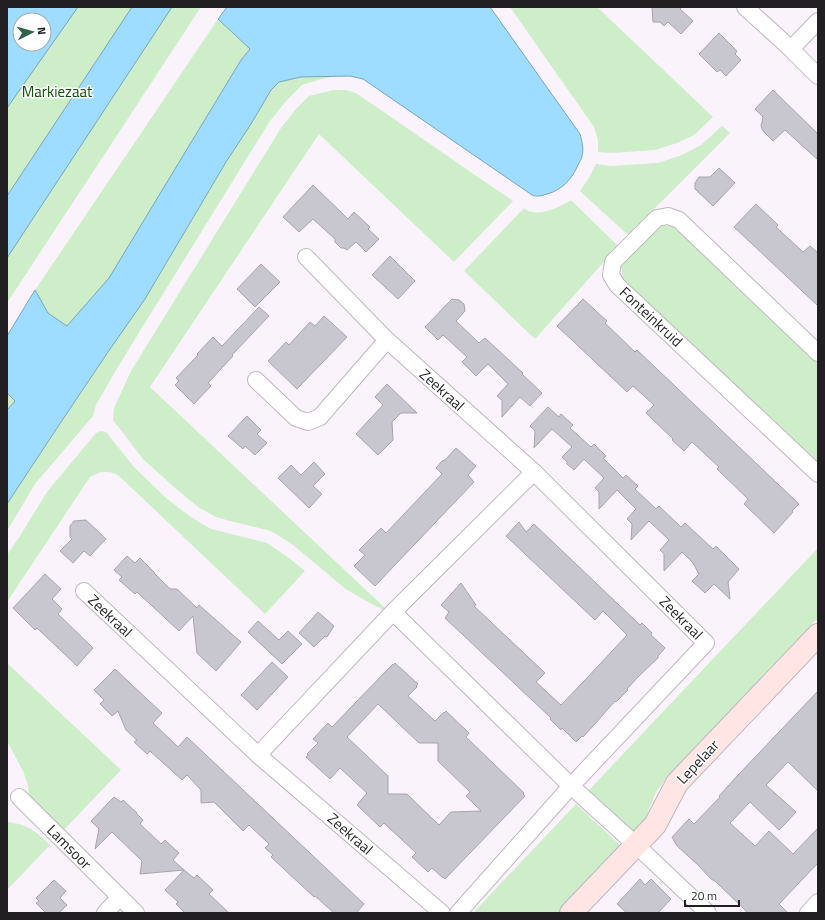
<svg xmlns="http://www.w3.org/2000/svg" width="825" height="920" font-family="'Titillium Web',sans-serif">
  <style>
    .green { fill: #cdeec8; fill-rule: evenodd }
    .water { fill: #9eddff; stroke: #79a4bd; fill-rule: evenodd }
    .building { fill: #c8c6cf; stroke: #a7a4ae; fill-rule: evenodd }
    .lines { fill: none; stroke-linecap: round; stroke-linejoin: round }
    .street-casing { stroke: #beb7c0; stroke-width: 18 }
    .secondary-casing { stroke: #beb7c0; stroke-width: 24 }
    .street { stroke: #fff; stroke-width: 16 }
    .secondary { stroke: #ffe6e4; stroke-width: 22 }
    .labels { text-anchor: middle; stroke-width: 3; stroke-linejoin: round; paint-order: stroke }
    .park-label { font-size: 15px; fill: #124a0a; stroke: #fff }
    .street-label { font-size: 15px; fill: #221f23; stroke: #fff }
  </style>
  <rect width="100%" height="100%" fill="#faf3fc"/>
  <g class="green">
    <path d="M 7,7 L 201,7 L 7,303 ZM 20,20 L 44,20 L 44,44 L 20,44 Z"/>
    <polygon points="510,7 597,7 713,117 694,135 677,143 655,150 612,153 598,152 598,140 594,127"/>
    <polygon points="218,19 250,48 241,60 109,278 67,326 48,313 35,290 144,129"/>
    <polygon points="328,76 336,76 318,80 302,85 287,100 270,121 119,365 96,405 93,416 35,484 7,531 7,504 59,425 108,352 145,299 226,162 251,124 271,90 279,82 301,77"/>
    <polygon points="333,90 346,90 356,93 513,201 454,262 319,134 150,387 385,608 383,610 347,590 293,545 271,531 230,521 216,517 198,507 175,488 143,459 113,420 114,408 131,371 281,128 296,109 309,96"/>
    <polygon points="722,126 730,133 628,235 580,191 589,178 596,164 611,166 658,163 682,155 701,145"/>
    <path d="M 571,200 L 618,246 L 535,339 L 464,271 L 524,208 C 526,210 530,212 533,212 C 543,215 562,206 571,200 Z"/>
    <polygon points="661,225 677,227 818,362 818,467 623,281 621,265"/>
    <polygon points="7,393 15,401 7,410"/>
    <path d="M 101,431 L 106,432 L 134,467 L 166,498 L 191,517 L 211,529 L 267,543 L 285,555 L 305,571 L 265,614 L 118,475 C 107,470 101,471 90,477 L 7,602 L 7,555 L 20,536 L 47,492 L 96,433 Z"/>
    <polygon points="818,548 818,620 815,621 665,780 656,792 645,819 634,832 589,790"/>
    <polygon points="7,663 121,770 57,837 29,797 28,785 23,771 7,741"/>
    <polygon points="576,804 621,846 558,913 473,913"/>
    <path d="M 7,822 C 28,824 35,831 50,845 L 7,890 Z"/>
  </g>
  <g class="water">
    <path d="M 7,7 L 78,7 L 7,108 ZM 20,20 L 44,20 L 44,44 L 20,44 Z"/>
    <polygon points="132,7 172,7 7,258 7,196"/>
    <path d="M 227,7 L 490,7 L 580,134 C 582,141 584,149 582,156 C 582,159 579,162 578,165 C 572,179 562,190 547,194 C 541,196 537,197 532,195 L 363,79 L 350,76 L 301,77 L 279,82 L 271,90 L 251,124 L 226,162 L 145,299 L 108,352 L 59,425 L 7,504 L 7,410 L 15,401 L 7,393 L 7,336 L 35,290 L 48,313 L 67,326 L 109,278 L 241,60 L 250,49 L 218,19 Z"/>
  </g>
  <g class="building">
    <polygon points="652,7 682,7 680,9 693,21 681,34 668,22 664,26 660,22 653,22"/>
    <polygon points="719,33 737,51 735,54 741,60 726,76 720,70 717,72 699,54"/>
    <polygon points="773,90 818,134 818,160 785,130 773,141 763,131 761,126 763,117 755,109"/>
    <polygon points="719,168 735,183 713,206 695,189 695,183 699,177 710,177"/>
    <polygon points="313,185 348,219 354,212 370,227 368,229 379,239 366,252 356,242 347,250 344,248 341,248 335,242 335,239 313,219 299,232 283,217"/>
    <polygon points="756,204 778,225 776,227 803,252 810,246 818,253 818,306 734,227"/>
    <polygon points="390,256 415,281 398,299 372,275"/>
    <polygon points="261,264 280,282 255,307 237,289"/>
    <polygon points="452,299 459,300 464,304 465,311 456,321 479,343 485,338 523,373 522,374 542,393 530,406 520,397 502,417 502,400 497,396 508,384 488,364 476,376 462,362 467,357 443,335 438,340 425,327"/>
    <polygon points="583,299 607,321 605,323 635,352 637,350 799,504 792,511 793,512 774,533 744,504 748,499 717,469 719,467 692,442 684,451 672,440 673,439 646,413 654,405 633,386 627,392 557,326"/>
    <polygon points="259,307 269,316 232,355 233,356 208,383 211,386 194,404 175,385 179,381 176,378 198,355 197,354 213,337 222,346"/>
    <polygon points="324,316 347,337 297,389 268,361 286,342 289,345 310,322 315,326"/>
    <polygon points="387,384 417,413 401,413 392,422 393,440 378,455 356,434 383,405 375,397"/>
    <polygon points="548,407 559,417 561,414 573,425 570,428 591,447 594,444 606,456 603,458 623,478 626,475 638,486 635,489 656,509 659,506 681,527 685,523 713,549 716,546 739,569 728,582 730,599 714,584 705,593 692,581 699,574 693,563 682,552 664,571 664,554 660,550 669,540 649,521 631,540 632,524 627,519 636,509 617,490 599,509 599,492 595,488 604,478 584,459 574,470 567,464 567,462 562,457 572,447 552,429 534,448 535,431 530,426"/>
    <polygon points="247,416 261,430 257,434 267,443 255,455 245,446 243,449 228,436"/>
    <polygon points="456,448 476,466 468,475 474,482 375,586 354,566 365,555 359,550 381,528 386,533 442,474 436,468 442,461 445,460"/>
    <polygon points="314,462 325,474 313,486 322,494 309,508 278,478 291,465 301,475"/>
    <polygon points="86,520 106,539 90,556 84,551 73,563 60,551 72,539 70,537 70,526 74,521"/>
    <polygon points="519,522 526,532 534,524 640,625 642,623 652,633 651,635 665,648 658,656 658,658 638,677 627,689 628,690 616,702 615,701 594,725 583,737 582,736 576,742 562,728 561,730 550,719 551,718 445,618 449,612 441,605 461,583 476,605 474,606 545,673 536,682 561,705 586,679 627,635 603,611 595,620 506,536"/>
    <polygon points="127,556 135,563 140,558 155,573 154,573 170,589 177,589 197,608 199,605 241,642 216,671 197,653 193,616 179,631 137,592 135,594 119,580 122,577 114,570"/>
    <polygon points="45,574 61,589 52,599 62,609 58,614 93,648 77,666 37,628 35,630 13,608"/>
    <polygon points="318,612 334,626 327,637 325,636 314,647 299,633"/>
    <polygon points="258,621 279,640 288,631 302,644 282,664 248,632"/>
    <polygon points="272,662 288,677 257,710 241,695"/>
    <path d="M 395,663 L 418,684 L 416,686 L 417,687 L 408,696 L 435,721 L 444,712 L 444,713 L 446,711 L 469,733 L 466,737 L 524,793 L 523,794 L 525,796 L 445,879 L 443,877 L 443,878 L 432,868 L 428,872 L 412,857 L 416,853 L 384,823 L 380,827 L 357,805 L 367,793 L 340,768 L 330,779 L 306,757 L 308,755 L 307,754 L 318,743 L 313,739 L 328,723 L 332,727 L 356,702 L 393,664 L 393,665 ZM 378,704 L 419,743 L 438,743 L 438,761 L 470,792 L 466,796 L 481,811 L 451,812 L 439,825 L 407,794 L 388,794 L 388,776 L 347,737 Z"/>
    <polygon points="115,669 162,713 153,723 178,747 187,737 364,904 356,913 334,913 315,896 314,897 271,857 273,855 265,848 269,844 249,825 243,831 214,802 201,803 201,790 187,775 182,780 150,751 147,754 134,742 137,740 126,730 118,711 112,716 100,704 104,700 94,690"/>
    <polygon points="818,691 818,791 788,762 766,785 796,812 785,824 779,830 750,802 730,823 755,846 769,831 793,854 818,828 818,863 779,904 788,913 748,913 715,881 711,879 698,865 677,846 672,837 689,819 694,824 720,797 719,796 739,774"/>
    <polygon points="114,797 121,802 123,800 137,813 136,813 143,820 140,824 161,844 165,840 179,853 173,860 184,870 140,874 142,861 112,832 95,849 99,829 91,821"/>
    <polygon points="184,870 194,878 197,875 213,890 209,894 229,913 185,913 176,904 178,902 165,890"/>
    <polygon points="640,879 645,885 651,879 671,899 658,913 627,913 617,904"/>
    <polygon points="54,880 66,891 60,898 67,905 59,913 46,913 36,903 39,901 36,898"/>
  </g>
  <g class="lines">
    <defs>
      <g id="street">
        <polyline points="745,7 791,49 818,76"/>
        <polyline points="791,49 818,21"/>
        <polyline points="306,257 387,340 534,472 706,643 571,786 458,913"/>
        <polyline points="818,353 679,220 668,216 657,218 613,262 611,275 617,285 818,474"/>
        <polyline points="256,380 296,418 308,422 320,417 387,340"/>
        <polyline points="84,591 258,755 442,913"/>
        <polyline points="393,612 571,786 636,845 708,913"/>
        <polyline points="258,755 393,612 534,472"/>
        <polyline points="19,797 136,913"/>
        <polyline points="105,913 120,897"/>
        <polyline points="808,913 818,902"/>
      </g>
      <polyline id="secondary" points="571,913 655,825 677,783 818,635"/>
    </defs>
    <use href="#street" class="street-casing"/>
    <use href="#secondary" class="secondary-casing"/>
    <use href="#street" class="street"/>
    <use href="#secondary" class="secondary"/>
  </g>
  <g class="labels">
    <g class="park-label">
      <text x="57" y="97">Markiezaat</text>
    </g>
    <g class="street-label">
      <text transform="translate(651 317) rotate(43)" y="5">Fonteinkruid</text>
      <text transform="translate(442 390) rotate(42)" y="5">Zeekraal</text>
      <text transform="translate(110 616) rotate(43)" y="5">Zeekraal</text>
      <text transform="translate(681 618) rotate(45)" y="5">Zeekraal</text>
      <text transform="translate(698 762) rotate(-47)" y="5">Lepelaar</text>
      <text transform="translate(350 834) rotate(41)" y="5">Zeekraal</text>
      <text transform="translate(69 847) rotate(45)" y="5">Lamsoor</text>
    </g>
  </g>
  <rect width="825" height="920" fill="none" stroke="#221f23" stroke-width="16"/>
  <g transform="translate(32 32) rotate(84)"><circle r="19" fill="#ffffff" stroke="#a7a5a7"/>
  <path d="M0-3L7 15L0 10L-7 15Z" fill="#2c634a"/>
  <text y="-6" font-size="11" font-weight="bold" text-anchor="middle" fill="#221f23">N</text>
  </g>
  <path d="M685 900v6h54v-6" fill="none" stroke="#221f23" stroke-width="2"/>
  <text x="691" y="900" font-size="12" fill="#221f23" stroke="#ffffff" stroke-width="3" paint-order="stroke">20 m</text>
</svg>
